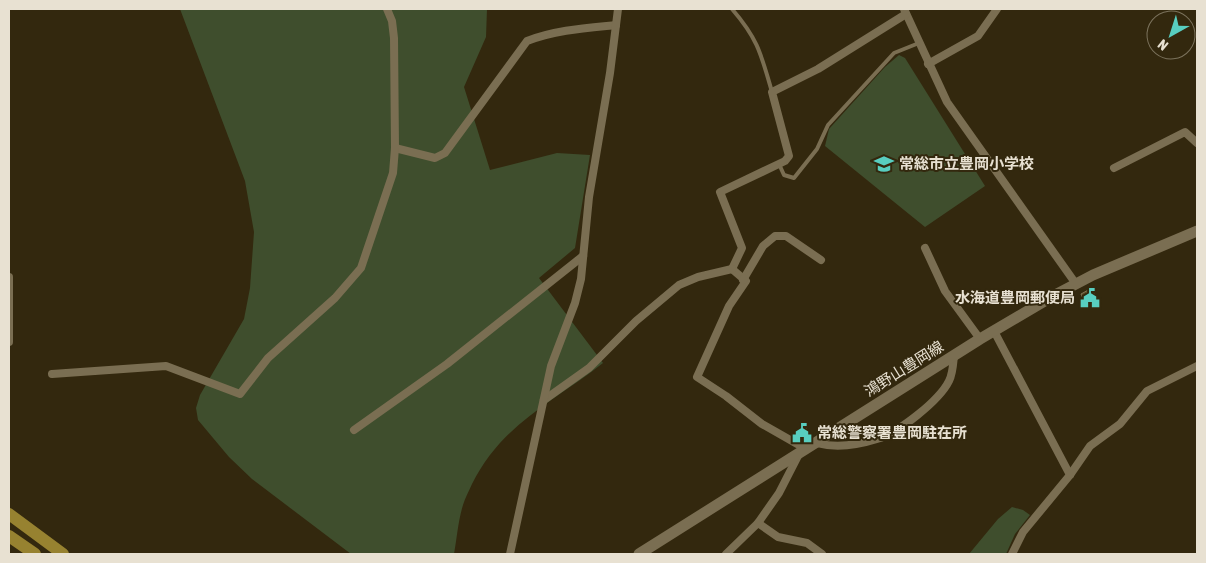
<svg xmlns="http://www.w3.org/2000/svg" width="1206" height="563" font-family="'Asap Condensed','Noto Sans JP',sans-serif">
  <style>
    .green { fill: #3f4e2d }
    .building { fill: #5c4b24; stroke: #807357 }
    .lines { fill: none; stroke-linecap: round; stroke-linejoin: round }
    .service { stroke: #7a6e52; stroke-width: 4 }
    .minor { stroke: #7a6e52; stroke-width: 8 }
    .secondary { stroke: #7a6e52; stroke-width: 11 }
    .trunk { stroke: #978230; stroke-width: 12 }
    .labels { text-anchor: middle; stroke-width: 4; stroke-linejoin: round; paint-order: stroke }
    .poi-label { font-size: 15px; font-weight: bold; fill: #e8e1d2; stroke: #33280e; text-anchor: start }
    .street-label { font-size: 15px; fill: #e8e1d2; stroke: #33280e }
  </style>
  <rect width="100%" height="100%" fill="#33280e"/>
  <g class="green">
    <path d="M 180,9 L 487,9 L 486,37 L 464,87 L 490,170 L 557,153 L 590,155 L 575,248 L 539,278 L 603,363 C 552,403 503,423 472,484 C 469,491 465,498 463,505 C 458,521 457,538 454,554 L 351,554 L 252,479 L 229,457 L 198,420 L 196,408 L 200,395 L 244,319 L 250,288 L 254,232 L 245,181 Z"/>
    <polygon points="899,55 905,58 985,186 925,227 825,146 829,129 885,67"/>
    <polygon points="1012,507 1023,510 1030,515 1015,534 1006,554 969,554 998,519"/>
  </g>
  <g class="building">
    <polygon points="1092,288 1098,303 1087,308 1081,294"/>
    <polygon points="803,425 810,432 803,438 800,438 796,435"/>
  </g>
  <g class="lines">
    <g class="service">
      <path d="M 732,9 C 758,39 761,54 772,92"/>
      <polyline points="779,164 784,175 794,178 817,149 828,125 894,53 919,43"/>
    </g>
    <g class="minor">
      <polyline points="904,9 947,102 1076,284"/>
      <polyline points="928,64 978,36 997,9"/>
      <path d="M 395,148 L 435,158 L 445,153 L 527,41 C 555,30 586,28 616,25"/>
      <polyline points="1114,168 1185,132 1197,143"/>
      <polyline points="925,248 945,291 980,339"/>
      <polyline points="732,269 742,248 720,192 785,161 789,156 772,92 818,69 906,14"/>
      <polyline points="732,269 746,281 729,306 697,377 726,396 762,424 806,449"/>
      <polyline points="9,277 9,342"/>
      <polyline points="743,280 763,246 775,236 786,236 821,260"/>
      <polyline points="994,331 1070,475"/>
      <polyline points="52,374 166,366 240,394 268,358 335,298 361,268 393,173 395,148 394,38 392,21 387,9"/>
      <polyline points="544,400 589,368 636,321 679,285 698,277 732,269"/>
      <polyline points="354,430 447,364 583,256"/>
      <path d="M 816,443 C 835,448 858,445 877,439 C 898,433 939,401 949,381 C 953,373 953,365 954,355"/>
      <polyline points="758,523 778,537 807,543 822,554"/>
      <polyline points="510,554 551,366 575,303 581,279 589,197 610,73 618,9"/>
      <polyline points="726,554 758,523 779,493 799,454"/>
      <polyline points="1012,554 1023,532 1070,475 1090,446 1120,424 1147,391 1197,366"/>
    </g>
    <polyline class="secondary" points="639,554 980,339 1053,296 1093,275 1197,231"/>
    <g class="trunk">
      <polyline points="9,514 63,554"/>
      <polyline points="9,536 35,554"/>
    </g>
  </g>
  <defs>
    <symbol id="school-bare" viewBox="-9 -9 18 18"><path d="M0-5L7-2L0 1L-7-2ZM-4 1L0 2.5L4 1V4Q0 6-4 4Z" fill="#58cec0" stroke="#33280e" stroke-width="2.5" paint-order="stroke"/></symbol>
    <symbol id="civic-bare" viewBox="-9 -9 18 18"><path d="M-.6-6.5H3V-4.5H.6V-3L4-1V1h2V6H-6V1h2V-1L-.6-3ZM-1.2 2.5V6h2.4V2.5Z" fill="#58cec0" stroke="#33280e" stroke-width="2.5" paint-order="stroke"/></symbol>
  </defs>
  <g fill-rule="evenodd">
    <use href="#school-bare" x="870" y="150" width="28" height="28"/>
    <use href="#civic-bare" x="1076" y="284" width="28" height="28"/>
    <use href="#civic-bare" x="788" y="419" width="28" height="28"/>
  </g>
  <g class="labels">
    <g class="poi-label">
      <text x="899" y="169">常総市立豊岡小学校</text>
      <text x="1075" y="303" text-anchor="end">水海道豊岡郵便局</text>
      <text x="817" y="438">常総警察署豊岡駐在所</text>
    </g>
    <g class="street-label">
      <text transform="translate(904 369) rotate(-32)" y="5">鴻野山豊岡線</text>
    </g>
  </g>
  <rect width="1206" height="563" fill="none" stroke="#e8e1d2" stroke-width="20"/>
  <g transform="translate(1171 35) rotate(219)"><circle r="24" fill="#33280e" stroke="#7b725c"/>
  <path d="M0-4L9 19L0 12L-9 19Z" fill="#58cec0"/>
  <text y="-8" font-size="14" font-weight="bold" text-anchor="middle" fill="#e8e1d2">N</text>
  </g>
</svg>
